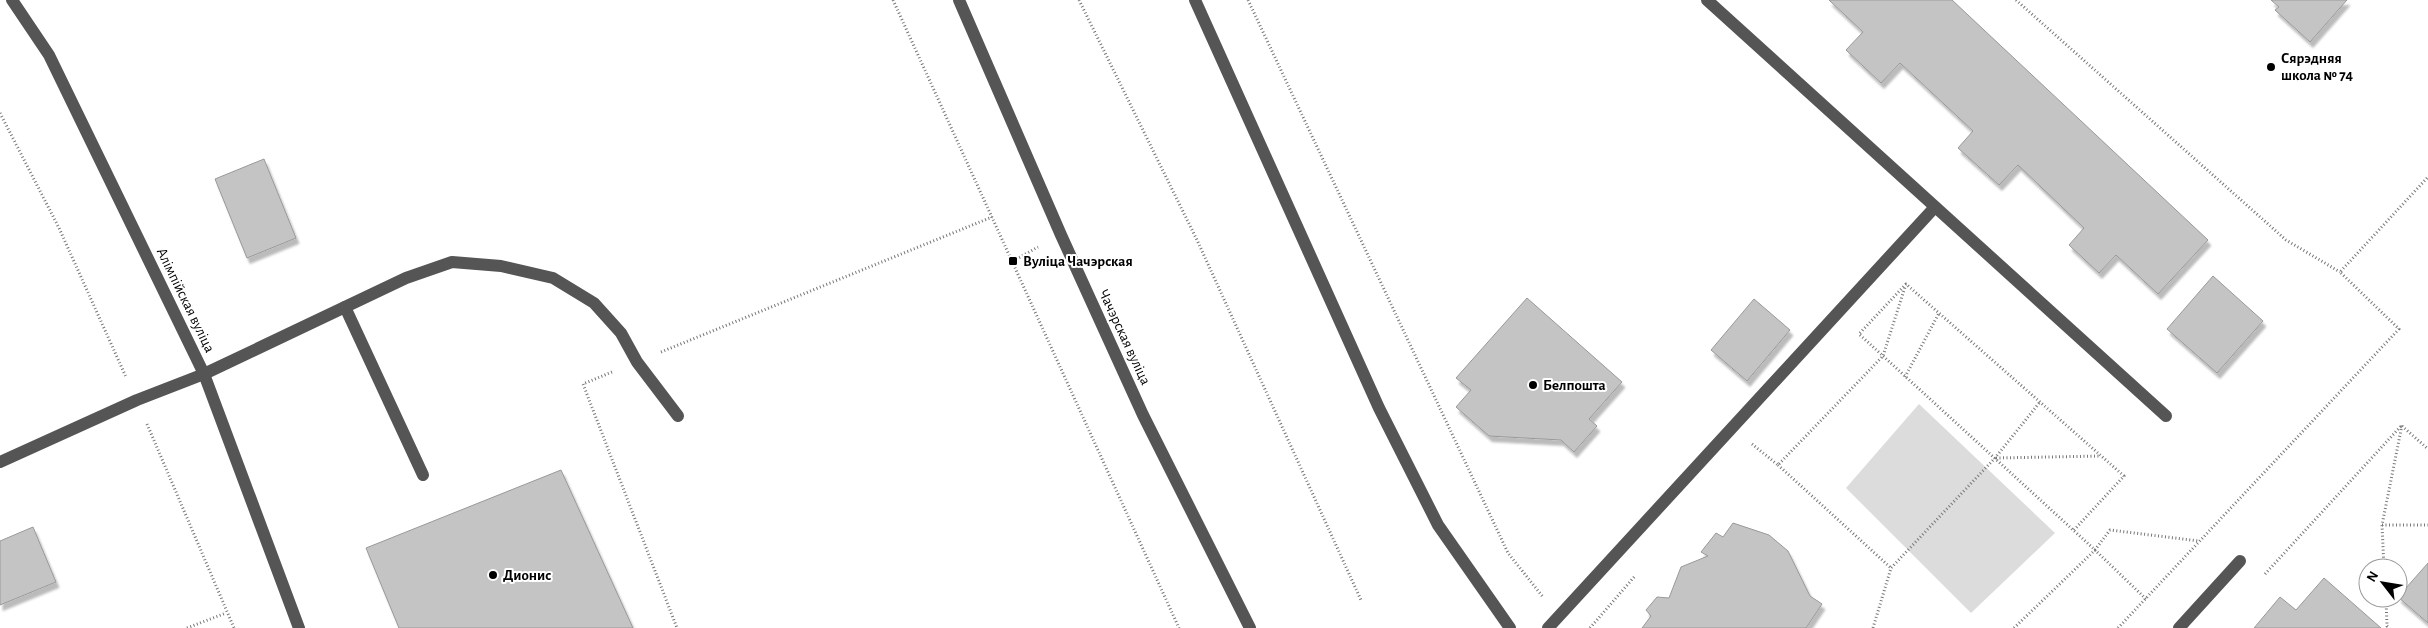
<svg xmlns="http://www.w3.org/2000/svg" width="2428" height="628" font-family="'Alegreya Sans',sans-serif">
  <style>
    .green { fill: #dcdcdc }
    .building { fill: #c4c4c4; stroke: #999; filter: url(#shadow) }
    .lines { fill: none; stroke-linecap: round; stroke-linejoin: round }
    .path { stroke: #777; stroke-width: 3; stroke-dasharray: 1 2.5; stroke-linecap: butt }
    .minor { stroke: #555; stroke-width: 12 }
    .poi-dot { fill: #000; stroke: #fff; stroke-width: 2 }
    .labels { text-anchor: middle; stroke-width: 4; stroke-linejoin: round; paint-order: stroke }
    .poi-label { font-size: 15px; font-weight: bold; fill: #000; stroke: #fff; text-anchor: start }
    .street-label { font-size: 15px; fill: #000; stroke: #fff }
  </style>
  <defs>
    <filter id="shadow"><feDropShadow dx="3" dy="5.5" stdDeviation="1" flood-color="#0004"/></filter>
  </defs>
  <rect width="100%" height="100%" fill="#fff"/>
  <polygon class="green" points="1919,404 2055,533 1971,613 1846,488"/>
  <g class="building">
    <polygon points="1829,0 1952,0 2208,240 2158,294 2116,255 2099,273 2069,245 2084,228 2018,165 1999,185 1958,148 1973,131 1900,63 1881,83 1846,50 1863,32"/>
    <polygon points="2271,0 2347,0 2310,42 2275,10 2279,7"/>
    <polygon points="264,159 296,238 247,258 215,179"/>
    <polygon points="2213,276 2263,321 2217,373 2167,329"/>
    <polygon points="1527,298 1622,382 1589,419 1597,426 1574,452 1561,440 1489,436 1456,407 1471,390 1456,378"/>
    <polygon points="1754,299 1790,330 1747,381 1711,350"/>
    <polygon points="561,470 633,628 399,628 366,548"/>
    <polygon points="1733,523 1769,535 1788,551 1810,596 1822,604 1806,628 1642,628 1651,616 1646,610 1657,597 1669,598 1681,567 1708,556 1701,552 1716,533 1723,537"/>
    <polygon points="33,527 56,582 0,605 0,541"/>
    <polygon points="2428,563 2428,623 2398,597"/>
    <polygon points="2324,578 2381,628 2254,628 2280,597 2296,610"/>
  </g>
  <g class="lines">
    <g class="path">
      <polyline points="893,0 1179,628"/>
      <polyline points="1079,0 1197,240 1361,600"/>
      <polyline points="1248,0 1508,553 1543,597"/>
      <polyline points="2016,0 2286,240 2340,272"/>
      <polyline points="0,113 59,228 126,377"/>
      <polyline points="1013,261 1038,247"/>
      <polyline points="661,352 992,217"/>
      <polyline points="612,372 583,384 677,628"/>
      <polyline points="1905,377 1939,313"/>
      <polyline points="147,424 234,628"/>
      <polyline points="2402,426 2428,449"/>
      <polyline points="1752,444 1778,465 1883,356 1905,287"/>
      <polyline points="1996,458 2101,456"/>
      <polyline points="1778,465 1891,568"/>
      <polyline points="2382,525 2428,525"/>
      <polyline points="2074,530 2124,476 1906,284 1859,334 2095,550 2110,530 2199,541"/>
      <polyline points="2265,574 2402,425 2382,525 2384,568"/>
      <polyline points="2386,598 2387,626 2390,628"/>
      <polyline points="187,628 226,613"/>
      <polyline points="1590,628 1635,576"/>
      <polyline points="1873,628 1891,568 1995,458 2040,402"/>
      <polyline points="2014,628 2095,550 2146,599"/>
      <polyline points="2118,628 2399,329 2340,272 2428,177"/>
    </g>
    <g class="minor">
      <polyline points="12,0 49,55 204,374 299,628"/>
      <polyline points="959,0 1061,235 1143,415 1250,628"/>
      <polyline points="1195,0 1379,408 1438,525 1510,628"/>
      <polyline points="1707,0 2166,416"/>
      <polyline points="345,307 423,475"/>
      <polyline points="0,462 137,400 204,374 406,278 452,262 501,266 553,278 594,303 621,333 637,362 678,416"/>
      <polyline points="1548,628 1935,207"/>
      <polyline points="2179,628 2240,561"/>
    </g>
  </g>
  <g class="poi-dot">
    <circle cx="2271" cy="67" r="5"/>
    <rect x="1008" y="256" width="10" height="10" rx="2.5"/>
    <circle cx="1533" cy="385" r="5"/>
    <circle cx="493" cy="575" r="5"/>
  </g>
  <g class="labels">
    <g class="poi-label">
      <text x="2281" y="63">Сярэдняя<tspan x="2281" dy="17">школа № 74</tspan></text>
      <text x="1023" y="266">Вуліца Чачэрская</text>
      <text x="1543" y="390">Белпошта</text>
      <text x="503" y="580">Дионис</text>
    </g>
    <g class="street-label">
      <text transform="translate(186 300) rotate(64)" y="5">Алімпійская вуліца</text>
      <text transform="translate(1125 337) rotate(65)" y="5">Чачэрская вуліца</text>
    </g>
  </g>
  <g transform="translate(2383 583) rotate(301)"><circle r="24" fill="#ffffff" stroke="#999999"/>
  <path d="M0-4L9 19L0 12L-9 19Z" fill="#000000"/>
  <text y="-8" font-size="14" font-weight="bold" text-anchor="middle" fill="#000000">N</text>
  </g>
</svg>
